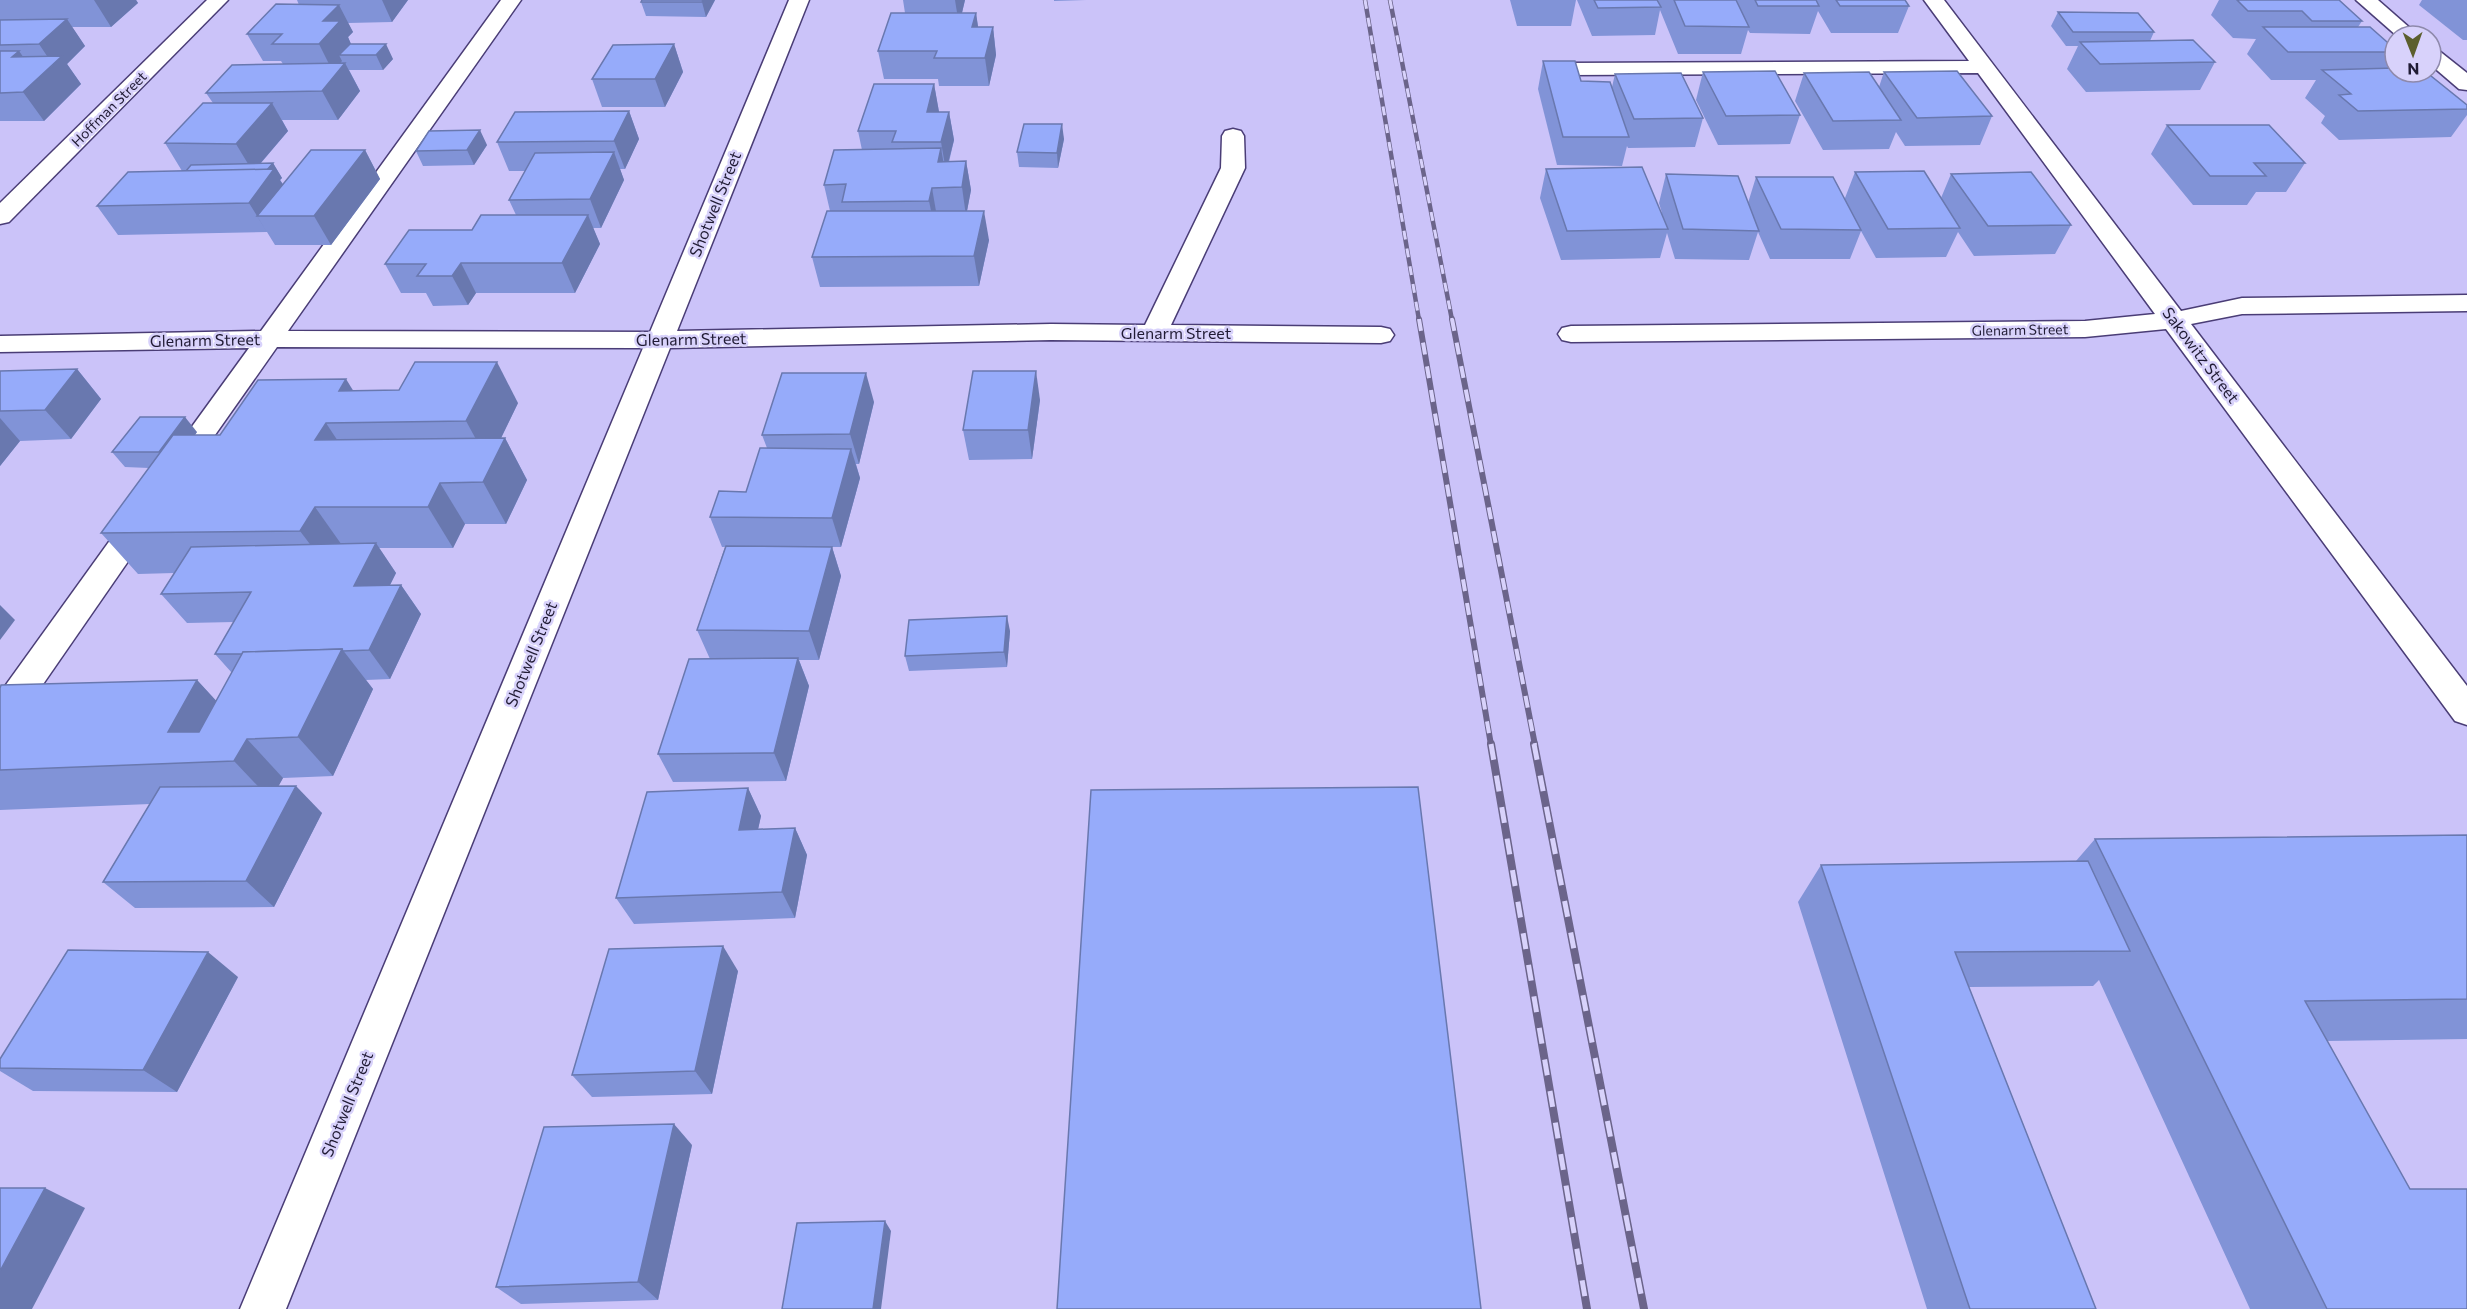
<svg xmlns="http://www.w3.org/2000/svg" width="2467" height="1309" font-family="Commissioner,sans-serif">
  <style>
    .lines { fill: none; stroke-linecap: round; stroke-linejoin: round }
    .minor-casing { stroke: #4a3d76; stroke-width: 3 }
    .minor { fill: #fff; fill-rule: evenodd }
    .rail-far2-casing { stroke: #6b648a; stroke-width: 4.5 }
    .rail-far1-casing { stroke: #6b648a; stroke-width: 6 }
    .rail-casing { stroke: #6b648a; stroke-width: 8 }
    .rail-far2 { stroke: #d8d2fb; stroke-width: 3; stroke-dasharray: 9; stroke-linecap: butt }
    .rail-far1 { stroke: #d8d2fb; stroke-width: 4; stroke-dasharray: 12; stroke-linecap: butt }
    .rail { stroke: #d8d2fb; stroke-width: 5; stroke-dasharray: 16; stroke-linecap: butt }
    .wall { fill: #8193d7 }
    .shaded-wall { fill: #6978af }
    .building { fill: #96abfa; stroke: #6978af; stroke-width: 1.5 }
    .labels { text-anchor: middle; stroke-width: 5; stroke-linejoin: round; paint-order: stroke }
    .far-street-label { font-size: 14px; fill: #201b34; stroke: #d8d2fb }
    .street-label { font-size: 16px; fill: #201b34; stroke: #d8d2fb }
  </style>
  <rect width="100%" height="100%" fill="#cbc3f9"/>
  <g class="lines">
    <defs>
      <g id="minor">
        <polygon points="207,0 228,0 9,222 0,224 0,203"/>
        <polygon points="501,0 521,0 288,331 650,332 789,0 809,0 677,331 1051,324 1145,325 1221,168 1222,136 1225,131 1233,129 1241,131 1244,136 1245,168 1171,325 1381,327 1390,329 1394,335 1390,341 1381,343 1051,340 670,348 286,1309 240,1309 643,348 277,347 184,479 174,482 164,479 159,472 249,348 0,352 0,336 261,331"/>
        <polygon points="1924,0 1944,0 2181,311 2242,298 2467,295 2467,311 2242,314 2191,324 2467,686 2467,725 2455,721 2166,329 2085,337 1571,342 1562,340 1558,334 1562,328 1571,326 2085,321 2155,314 1978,73 1568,75 1561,73 1557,69 1561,65 1568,63 1969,61"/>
        <polygon points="2356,0 2378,0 2419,36 2397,36"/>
        <polygon points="2431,48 2438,50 2467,73 2467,90 2459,89 2431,65"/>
        <polygon points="145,503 156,507 160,514 156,521 12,729 0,733 0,693 134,507"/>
      </g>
    </defs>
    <use href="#minor" class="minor-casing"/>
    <use href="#minor" class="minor"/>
    <defs>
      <g id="rail-far2">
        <polyline points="1365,0 1419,320"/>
        <polyline points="1390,0 1452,320"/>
      </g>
      <g id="rail-far1">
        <polyline points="1419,319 1491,745"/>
        <polyline points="1452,319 1535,745"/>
      </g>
      <g id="rail">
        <polyline points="1491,744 1587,1309"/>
        <polyline points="1534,744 1644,1309"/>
      </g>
    </defs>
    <use href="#rail-far2" class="rail-far2-casing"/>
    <use href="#rail-far1" class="rail-far1-casing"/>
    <use href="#rail" class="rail-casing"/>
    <use href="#rail-far2" class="rail-far2"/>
    <use href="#rail-far1" class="rail-far1"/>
    <use href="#rail" class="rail"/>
  </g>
  <g class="wall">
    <polygon points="0,0 136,0 138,3 111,27 72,27 85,46 67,64 81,84 44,121 0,121"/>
    <polygon points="297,0 408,0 392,22 348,23 353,32 348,37 351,44 393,59 383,70 349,70 360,91 338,120 282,120 288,131 261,163 273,163 282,178 280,180 283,184 365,150 380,179 331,245 275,245 267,232 118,235 97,206 182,171 165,143 213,103 206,93 283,64 281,61 263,61 247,34 299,5"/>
    <polygon points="715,0 706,17 646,16 641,2"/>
    <polygon points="903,0 965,0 962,13 976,13 978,27 993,27 996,55 989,86 939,86 938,79 884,79 878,51 905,13"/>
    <polygon points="1054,0 1086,0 1054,1"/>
    <polygon points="1510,0 1576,0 1571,26 1517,26"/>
    <polygon points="1577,0 1905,0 1909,6 1898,33 1831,33 1818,11 1810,34 1750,33 1748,30 1741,54 1678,54 1660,10 1655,35 1592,36"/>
    <polygon points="2219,0 2339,0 2362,21 2358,27 2395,49 2395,57 2388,68 2467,105 2467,115 2451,137 2339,140 2321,123 2325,116 2305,98 2316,80 2271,80 2247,54 2256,39 2233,38 2211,15"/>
    <polygon points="2422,0 2467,0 2467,40 2463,40 2419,5"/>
    <polygon points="2058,12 2154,32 2150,41 2215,62 2200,90 2086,92 2067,69 2078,46 2066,46 2051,26"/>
    <polygon points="674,44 683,72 665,107 602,107 592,79"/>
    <polygon points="1543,61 1581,81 1612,87 1615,74 1703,118 1695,147 1628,148 1627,146 1622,166 1557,165 1538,89"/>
    <polygon points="1703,72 1800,115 1790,144 1718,145 1696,100"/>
    <polygon points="1884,72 1992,116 1980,145 1905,146 1896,132 1889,149 1823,150 1795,101 1804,73 1879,87"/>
    <polygon points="934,84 939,112 949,112 954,140 949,162 966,161 971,190 967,211 989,240 979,286 820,287 812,257 830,211 824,185 862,150 858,131"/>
    <polygon points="629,111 639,139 625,169 620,169 624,180 601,228 593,228 600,244 575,293 476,293 468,305 433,306 426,293 401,293 385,264 472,230 516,215 509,200 525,171 509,171 497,142"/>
    <polygon points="2167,125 2305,163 2286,192 2256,192 2247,205 2193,205 2151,154"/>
    <polygon points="1064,139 1058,168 1019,167 1017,152"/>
    <polygon points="487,145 474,165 423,166 416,151"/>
    <polygon points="1546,169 1662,213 1659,203 1666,174 1748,203 1756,177 1845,198 1855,172 1941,198 1951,174 2071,225 2055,254 1974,256 1958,232 1946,257 1876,258 1861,231 1850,259 1770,259 1758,232 1749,260 1675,259 1667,233 1660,258 1561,260 1540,198"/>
    <polygon points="77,369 101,399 71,439 20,441 0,466 0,371"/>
    <polygon points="354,391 518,403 501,438 505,438 527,480 506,524 465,524 453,548 379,548 396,573 390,585 401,585 421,614 390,679 366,680 373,689 333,776 283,778 278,786 322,813 274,907 135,908 103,882 150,804 0,810 0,688 197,680 216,701 232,673 215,654 234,622 187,623 161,594 174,573 138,574 101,533 149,468 125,467 112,452 197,432 195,435 220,435"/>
    <polygon points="1040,400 1032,459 969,460 963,430"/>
    <polygon points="874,402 859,464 856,464 860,478 841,547 832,547 841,576 819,660 799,660 809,686 786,781 673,782 658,754 710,659 697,630 725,547 722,547 710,517 746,492 767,448 762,435"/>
    <polygon points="1010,631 1007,667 909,671 905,656"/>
    <polygon points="748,788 761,816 758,829 795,828 807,855 795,918 634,924 616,898"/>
    <polygon points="2467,835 2467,1039 2327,1041 2467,1309 2250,1309 2099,980 2093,986 1969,987 2096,1309 1927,1309 1798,902 1821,865 2076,861 2095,839"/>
    <polygon points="738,971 712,1094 592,1097 572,1075"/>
    <polygon points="238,977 177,1092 33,1091 0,1071 0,1059"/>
    <polygon points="692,1145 658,1300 521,1304 496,1287"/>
  </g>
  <g class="shaded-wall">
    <polygon points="94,0 136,0 138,3 111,27"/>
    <polygon points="382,0 408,0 392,22"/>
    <polygon points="703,0 715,0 706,17 702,2"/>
    <polygon points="955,0 965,0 959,25"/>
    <polygon points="339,5 353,32 348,37 353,49 339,55 342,61 333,72 319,44 323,21"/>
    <polygon points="976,13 980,40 972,27"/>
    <polygon points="67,19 85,46 67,64 81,84 44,121 23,92 12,57 19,51 38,78 53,65 39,44"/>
    <polygon points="993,27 996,55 989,86 985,58"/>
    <polygon points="386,44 393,59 383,70 376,55"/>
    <polygon points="674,44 683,72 665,107 655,79"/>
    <polygon points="345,63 360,91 338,120 322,91"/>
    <polygon points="934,84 939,112 927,112"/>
    <polygon points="272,103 288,131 253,172 236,144"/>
    <polygon points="629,111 639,139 625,169 614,141"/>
    <polygon points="949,112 954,140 946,171 941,142"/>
    <polygon points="1062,124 1064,139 1058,168 1057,153"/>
    <polygon points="480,130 487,145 474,165 467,150"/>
    <polygon points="941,148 946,177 938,162"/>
    <polygon points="365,150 380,179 331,245 314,216"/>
    <polygon points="614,152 624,180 601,228 590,199"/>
    <polygon points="966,161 971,190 966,216 962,187"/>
    <polygon points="273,163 282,178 280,180 291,198 257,216 267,232 249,203 260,180"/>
    <polygon points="932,188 937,217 935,230 929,201"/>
    <polygon points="984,211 989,240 979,286 974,256"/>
    <polygon points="588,215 600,244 575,293 562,263"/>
    <polygon points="461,263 476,293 468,305 452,276"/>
    <polygon points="497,362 518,403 489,463 466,421"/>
    <polygon points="77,369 101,399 71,439 45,410"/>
    <polygon points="1036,371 1040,400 1032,459 1028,430"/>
    <polygon points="866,373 874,402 859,464 850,434"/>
    <polygon points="346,379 372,421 339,391"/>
    <polygon points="185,417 197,432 171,468 159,452"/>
    <polygon points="0,418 20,441 0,466"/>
    <polygon points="326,423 353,464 315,440"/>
    <polygon points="505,438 527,480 506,524 483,482"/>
    <polygon points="851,449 860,478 841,547 832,518"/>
    <polygon points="440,483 465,524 453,548 428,507"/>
    <polygon points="315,507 344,548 331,572 300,531"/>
    <polygon points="376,543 396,573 375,615 354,586"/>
    <polygon points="832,547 841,576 819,660 809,631"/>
    <polygon points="401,585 421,614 390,679 369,650"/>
    <polygon points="0,605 15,620 0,640"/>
    <polygon points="1007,616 1010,631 1007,667 1004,652"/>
    <polygon points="342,649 373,689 333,776 298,737"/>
    <polygon points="798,658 809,686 786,781 774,753"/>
    <polygon points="197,680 234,720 211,762 168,732"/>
    <polygon points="247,739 283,778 271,800 234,761"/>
    <polygon points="296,786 322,813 274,907 246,881"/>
    <polygon points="748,788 761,816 752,857 739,830"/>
    <polygon points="795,828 807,855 795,918 782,892"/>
    <polygon points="723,946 738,971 712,1094 695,1071"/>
    <polygon points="208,952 238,977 177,1092 143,1070"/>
    <polygon points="674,1124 692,1145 658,1300 638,1282"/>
    <polygon points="45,1188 85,1208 32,1309 0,1309 0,1271"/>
    <polygon points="885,1221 891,1231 881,1309 873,1309"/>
  </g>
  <g class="building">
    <polygon points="642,0 703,0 702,2 641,2"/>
    <polygon points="1594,0 1657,0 1661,7 1598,8"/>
    <polygon points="1674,0 1736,0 1749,27 1685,26"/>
    <polygon points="1755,0 1816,0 1819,6 1758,6"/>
    <polygon points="1836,0 1905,0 1909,6 1840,6"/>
    <polygon points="2237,0 2339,0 2362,21 2312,21 2302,11 2248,11"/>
    <polygon points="276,4 339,5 323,21 340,21 319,44 272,44 282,34 247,34"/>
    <polygon points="2058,12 2138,13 2154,32 2073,32"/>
    <polygon points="891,13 976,13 972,27 993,27 985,58 934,58 937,51 878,51"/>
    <polygon points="67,19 39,44 0,45 0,20"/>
    <polygon points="2263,27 2370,27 2395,49 2395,52 2288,52"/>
    <polygon points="2193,40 2215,62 2100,64 2080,42"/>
    <polygon points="350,44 386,44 376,55 339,55"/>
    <polygon points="674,44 655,79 592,79 613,45"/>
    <polygon points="0,51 19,51 12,57 62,56 23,92 0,93"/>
    <polygon points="1543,61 1575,61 1581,81 1610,82 1629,137 1563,137"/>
    <polygon points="345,63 322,91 206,93 232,65"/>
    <polygon points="2395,68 2395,72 2426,72 2467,105 2467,109 2358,111 2339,95 2351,94 2322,70"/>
    <polygon points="1775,71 1800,115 1726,116 1703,72"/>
    <polygon points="1957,71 1992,116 1917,118 1884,72"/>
    <polygon points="1869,72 1901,120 1833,121 1804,73"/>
    <polygon points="1681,73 1703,118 1634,119 1615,74"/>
    <polygon points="874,84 934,84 927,112 949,112 941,142 892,142 896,131 858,131"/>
    <polygon points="203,103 272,103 236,144 165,143"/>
    <polygon points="629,111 614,141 497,142 515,112"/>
    <polygon points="1024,124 1062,124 1057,153 1017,152"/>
    <polygon points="2167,125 2269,125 2305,163 2254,163 2266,176 2210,176"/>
    <polygon points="480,130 467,150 416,151 429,131"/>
    <polygon points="941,148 938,162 966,161 962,187 932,188 929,201 842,202 846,184 824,185 834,150"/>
    <polygon points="311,150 365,150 314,216 257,216"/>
    <polygon points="614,152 590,199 509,200 535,153"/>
    <polygon points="273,163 267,170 186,171 191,165"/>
    <polygon points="1642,167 1668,229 1567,231 1546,169"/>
    <polygon points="274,169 249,203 97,206 128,172"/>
    <polygon points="1924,171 1960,228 1888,229 1855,172"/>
    <polygon points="2031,172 2071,225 1988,226 1951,174"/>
    <polygon points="1666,174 1738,176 1759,231 1683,229"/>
    <polygon points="1756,177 1833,177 1861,230 1781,229"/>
    <polygon points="827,211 984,211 974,256 812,257"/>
    <polygon points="481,215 588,215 562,263 461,263 452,276 417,276 426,264 385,264 409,230 472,230"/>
    <polygon points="415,362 497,362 466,421 326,423 315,440 505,438 483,482 440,483 428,507 315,507 300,531 101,533 173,435 220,435 258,380 346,379 339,391 399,390"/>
    <polygon points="77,369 45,410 0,411 0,371"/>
    <polygon points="973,371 1036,371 1028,430 963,430"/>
    <polygon points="782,373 866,373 850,434 762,435"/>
    <polygon points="140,417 185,417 159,452 112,452"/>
    <polygon points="760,448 851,449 832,518 710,517 719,491 746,492"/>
    <polygon points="376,543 354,586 401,585 369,650 343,651 342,649 243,652 242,654 215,654 251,592 161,594 191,547"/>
    <polygon points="726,546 832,547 809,631 697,630"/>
    <polygon points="1007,616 1004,652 905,656 909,620"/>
    <polygon points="342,649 298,737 247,739 234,761 0,770 0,688 1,685 197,680 168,732 199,732 243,652"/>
    <polygon points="798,658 774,753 658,754 689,659"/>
    <polygon points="296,786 246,881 103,882 160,787"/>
    <polygon points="1418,787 1481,1309 1057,1309 1091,790"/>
    <polygon points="748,788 739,830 795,828 782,892 616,898 647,792"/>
    <polygon points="2467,835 2467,999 2305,1001 2410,1189 2467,1189 2467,1309 2327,1309 2095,839"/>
    <polygon points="2088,861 2130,951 1955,952 2096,1309 1970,1309 1821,865"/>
    <polygon points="723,946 695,1071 572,1075 609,949"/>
    <polygon points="68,950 208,952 143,1070 0,1068 0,1059"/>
    <polygon points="674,1124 638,1282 496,1287 544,1127"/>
    <polygon points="0,1188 45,1188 0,1271"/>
    <polygon points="885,1221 873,1309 782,1309 797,1223"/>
  </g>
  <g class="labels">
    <g class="far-street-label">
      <text transform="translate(109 109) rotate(-45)" y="5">Hoffman Street</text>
      <text transform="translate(2020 330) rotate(-1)" y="5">Glenarm Street</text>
    </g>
    <g class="street-label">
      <text transform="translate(715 204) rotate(-68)" y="6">Shotwell Street</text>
      <text x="1176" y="339">Glenarm Street</text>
      <text transform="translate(691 339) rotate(-1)" y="6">Glenarm Street</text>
      <text transform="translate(205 340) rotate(-1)" y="6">Glenarm Street</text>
      <text transform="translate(2201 355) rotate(53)" y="6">Sakowitz Street</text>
      <text transform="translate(531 654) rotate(-68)" y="6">Shotwell Street</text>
      <text transform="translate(347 1104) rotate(-68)" y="6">Shotwell Street</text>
    </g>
  </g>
  <g transform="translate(2413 54) rotate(179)"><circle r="28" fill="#d8d2fb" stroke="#8e89ab" stroke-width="1.5"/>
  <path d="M0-4.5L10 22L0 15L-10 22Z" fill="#5c5f2d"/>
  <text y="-9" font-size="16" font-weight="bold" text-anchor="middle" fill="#201b34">N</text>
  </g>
</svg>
